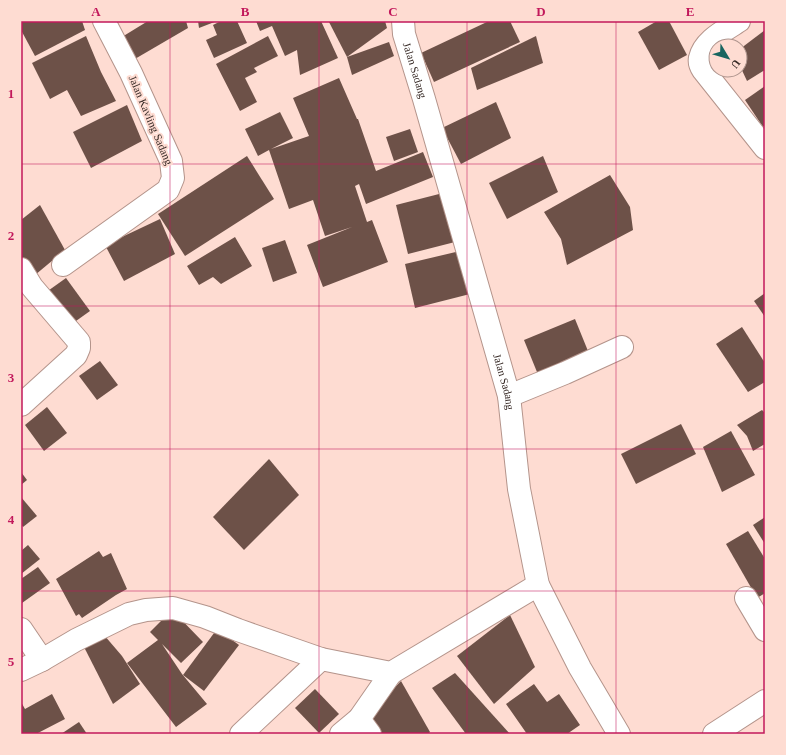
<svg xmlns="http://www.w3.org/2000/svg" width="786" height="755" font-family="Georgia,serif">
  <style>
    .building { fill: #6d5148 }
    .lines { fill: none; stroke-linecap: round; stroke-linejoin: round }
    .street-casing { stroke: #b4948b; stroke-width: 24 }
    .street { stroke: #fff; stroke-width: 22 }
    .grid { fill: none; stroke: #c2185b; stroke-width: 1; stroke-opacity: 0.55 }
    .labels { text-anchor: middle; stroke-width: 4; stroke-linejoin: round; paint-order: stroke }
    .street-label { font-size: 11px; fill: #382b27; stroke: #fedcd2 }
    .neatline { fill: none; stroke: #c2185b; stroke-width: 1.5 }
    .grid-label { font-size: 13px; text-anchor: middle; font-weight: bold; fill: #c2185b }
  </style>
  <rect width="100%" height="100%" fill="#fedcd2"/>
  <g class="building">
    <polygon points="21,21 82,21 85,30 35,56 21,30"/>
    <polygon points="148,21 186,21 188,28 128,63 117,40"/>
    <polygon points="198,21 217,21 199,28"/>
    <polygon points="221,21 237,21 247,43 214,58 206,40 217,35 213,25"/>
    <polygon points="256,21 321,21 338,58 300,75 297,50 285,56 272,26 260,31"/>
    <polygon points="333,21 385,21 387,28 347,57 329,22"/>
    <polygon points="489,21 510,21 520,42 434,82 421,53"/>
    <polygon points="657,21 669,21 687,55 659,70 638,32"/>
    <polygon points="765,30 765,70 747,81 740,66 740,49"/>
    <polygon points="86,36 101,72 116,101 81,116 67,90 50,99 32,63"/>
    <polygon points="268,36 278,56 254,68 257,72 245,78 257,102 240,111 216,64"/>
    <polygon points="536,36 543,63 477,90 471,68"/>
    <polygon points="389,42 394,56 352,75 347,57"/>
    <polygon points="339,78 357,119 358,119 376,171 423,152 433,177 366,204 359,184 355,186 367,222 372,220 388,262 323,287 307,245 352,227 325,236 313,200 289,209 269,150 258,156 245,129 280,112 293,138 271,149 309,136 293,98"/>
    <polygon points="765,86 765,125 763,127 745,100"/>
    <polygon points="496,102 511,138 461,164 442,128"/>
    <polygon points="127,105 142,141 91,168 73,132"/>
    <polygon points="410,129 418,152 394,161 386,137"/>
    <polygon points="247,156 274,199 185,256 158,214"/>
    <polygon points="543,156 558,192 507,219 489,183"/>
    <polygon points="610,175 630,207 633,230 567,265 561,239 544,212"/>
    <polygon points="443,193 455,242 408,254 396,205"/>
    <polygon points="40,205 65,250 29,280 21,254 21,220"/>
    <polygon points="160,219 175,254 124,281 105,245"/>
    <polygon points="235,237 252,266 221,284 213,277 199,285 187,266"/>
    <polygon points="285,240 297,273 273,282 262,248"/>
    <polygon points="460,251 470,294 415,308 405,264"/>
    <polygon points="66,278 90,311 69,326 45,293"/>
    <polygon points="765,293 765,317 754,301"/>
    <polygon points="575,319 590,356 539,377 524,340"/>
    <polygon points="742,327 765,363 765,382 748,392 716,344"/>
    <polygon points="100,361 118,385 97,400 79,376"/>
    <polygon points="47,407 67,433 44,451 25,425"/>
    <polygon points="762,410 765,413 765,444 753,451 747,436 737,425"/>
    <polygon points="681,424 696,454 636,484 621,454"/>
    <polygon points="731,431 755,475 722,492 703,447"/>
    <polygon points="269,459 299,495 244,550 213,517"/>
    <polygon points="21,472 27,480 21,485"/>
    <polygon points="21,497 37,516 23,527 21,524"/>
    <polygon points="765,517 765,544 753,525"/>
    <polygon points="748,531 765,559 765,593 757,598 726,544"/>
    <polygon points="28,545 40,559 21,574 21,551"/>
    <polygon points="99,551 103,557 111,553 127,589 116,595 82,618 79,614 76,616 56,579"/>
    <polygon points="38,567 50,583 22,603 21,579"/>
    <polygon points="172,610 203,642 181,663 162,644 182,674 207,704 176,727 127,663 158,640 150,632"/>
    <polygon points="510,615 535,667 494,704 457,656"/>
    <polygon points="217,629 239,645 204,691 183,675"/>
    <polygon points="104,635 122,656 140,684 113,704 84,647"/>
    <polygon points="455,673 510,734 466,734 432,688"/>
    <polygon points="401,681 430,732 428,734 381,734 367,716"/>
    <polygon points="534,684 547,702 559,694 580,725 567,734 527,734 506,704"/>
    <polygon points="315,689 339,714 319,733 295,708"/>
    <polygon points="52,694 65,719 36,734 21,734 21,702 25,709"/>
    <polygon points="79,722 87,734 61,734"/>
  </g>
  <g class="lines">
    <defs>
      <g id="street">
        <path id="s1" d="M 403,21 L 404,34 L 424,99 L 509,396 L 519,489 L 538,585 L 580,668 L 619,734"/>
        <path d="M 739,21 C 726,30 704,40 700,58 C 699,62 701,67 703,70 L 765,148"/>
        <polyline points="63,265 168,190 173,178 171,161 131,73 104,21"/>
        <polyline points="21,269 32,287 79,342 79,348 76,355 21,405"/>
        <polyline points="509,396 565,373 622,347"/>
        <polyline points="746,598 765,630"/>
        <polyline points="21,629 42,660"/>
        <polyline points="21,670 42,660 76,640 129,614 146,610 173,608 205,617 238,630 321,659 391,673 538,585"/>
        <polyline points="359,719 370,734"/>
        <polyline points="241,734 321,659"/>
        <polyline points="341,734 359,719 391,673"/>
        <polyline points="714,734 765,701"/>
      </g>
    </defs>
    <use href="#street" class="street-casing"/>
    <use href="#street" class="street"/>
  </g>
  <path class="grid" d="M 170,21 L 170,734M 319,21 L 319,734M 467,21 L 467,734M 616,21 L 616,734M 21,164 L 765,164M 21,306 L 765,306M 21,449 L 765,449M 21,591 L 765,591"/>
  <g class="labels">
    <g class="street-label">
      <text dy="4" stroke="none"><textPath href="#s1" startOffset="51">Jalan Sadang</textPath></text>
      <text transform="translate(151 120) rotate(67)" y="4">Jalan Kavling Sadang</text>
      <text dy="4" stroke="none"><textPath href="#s1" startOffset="375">Jalan Sadang</textPath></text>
    </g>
  </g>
  <rect width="786" height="755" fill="none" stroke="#fedcd2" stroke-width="44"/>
  <g transform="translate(728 58) rotate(128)"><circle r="19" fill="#fedcd2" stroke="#af958e"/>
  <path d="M0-3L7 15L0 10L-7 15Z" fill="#18655f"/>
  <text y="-6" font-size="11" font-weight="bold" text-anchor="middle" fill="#382b27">U</text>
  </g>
  <rect x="22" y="22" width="742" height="711" class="neatline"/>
  <g class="grid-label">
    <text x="96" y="16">A</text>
    <text x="245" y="16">B</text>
    <text x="393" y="16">C</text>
    <text x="541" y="16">D</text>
    <text x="690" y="16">E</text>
    <text x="11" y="98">1</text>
    <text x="11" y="240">2</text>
    <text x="11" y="382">3</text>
    <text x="11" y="524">4</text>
    <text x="11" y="666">5</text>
  </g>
</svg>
